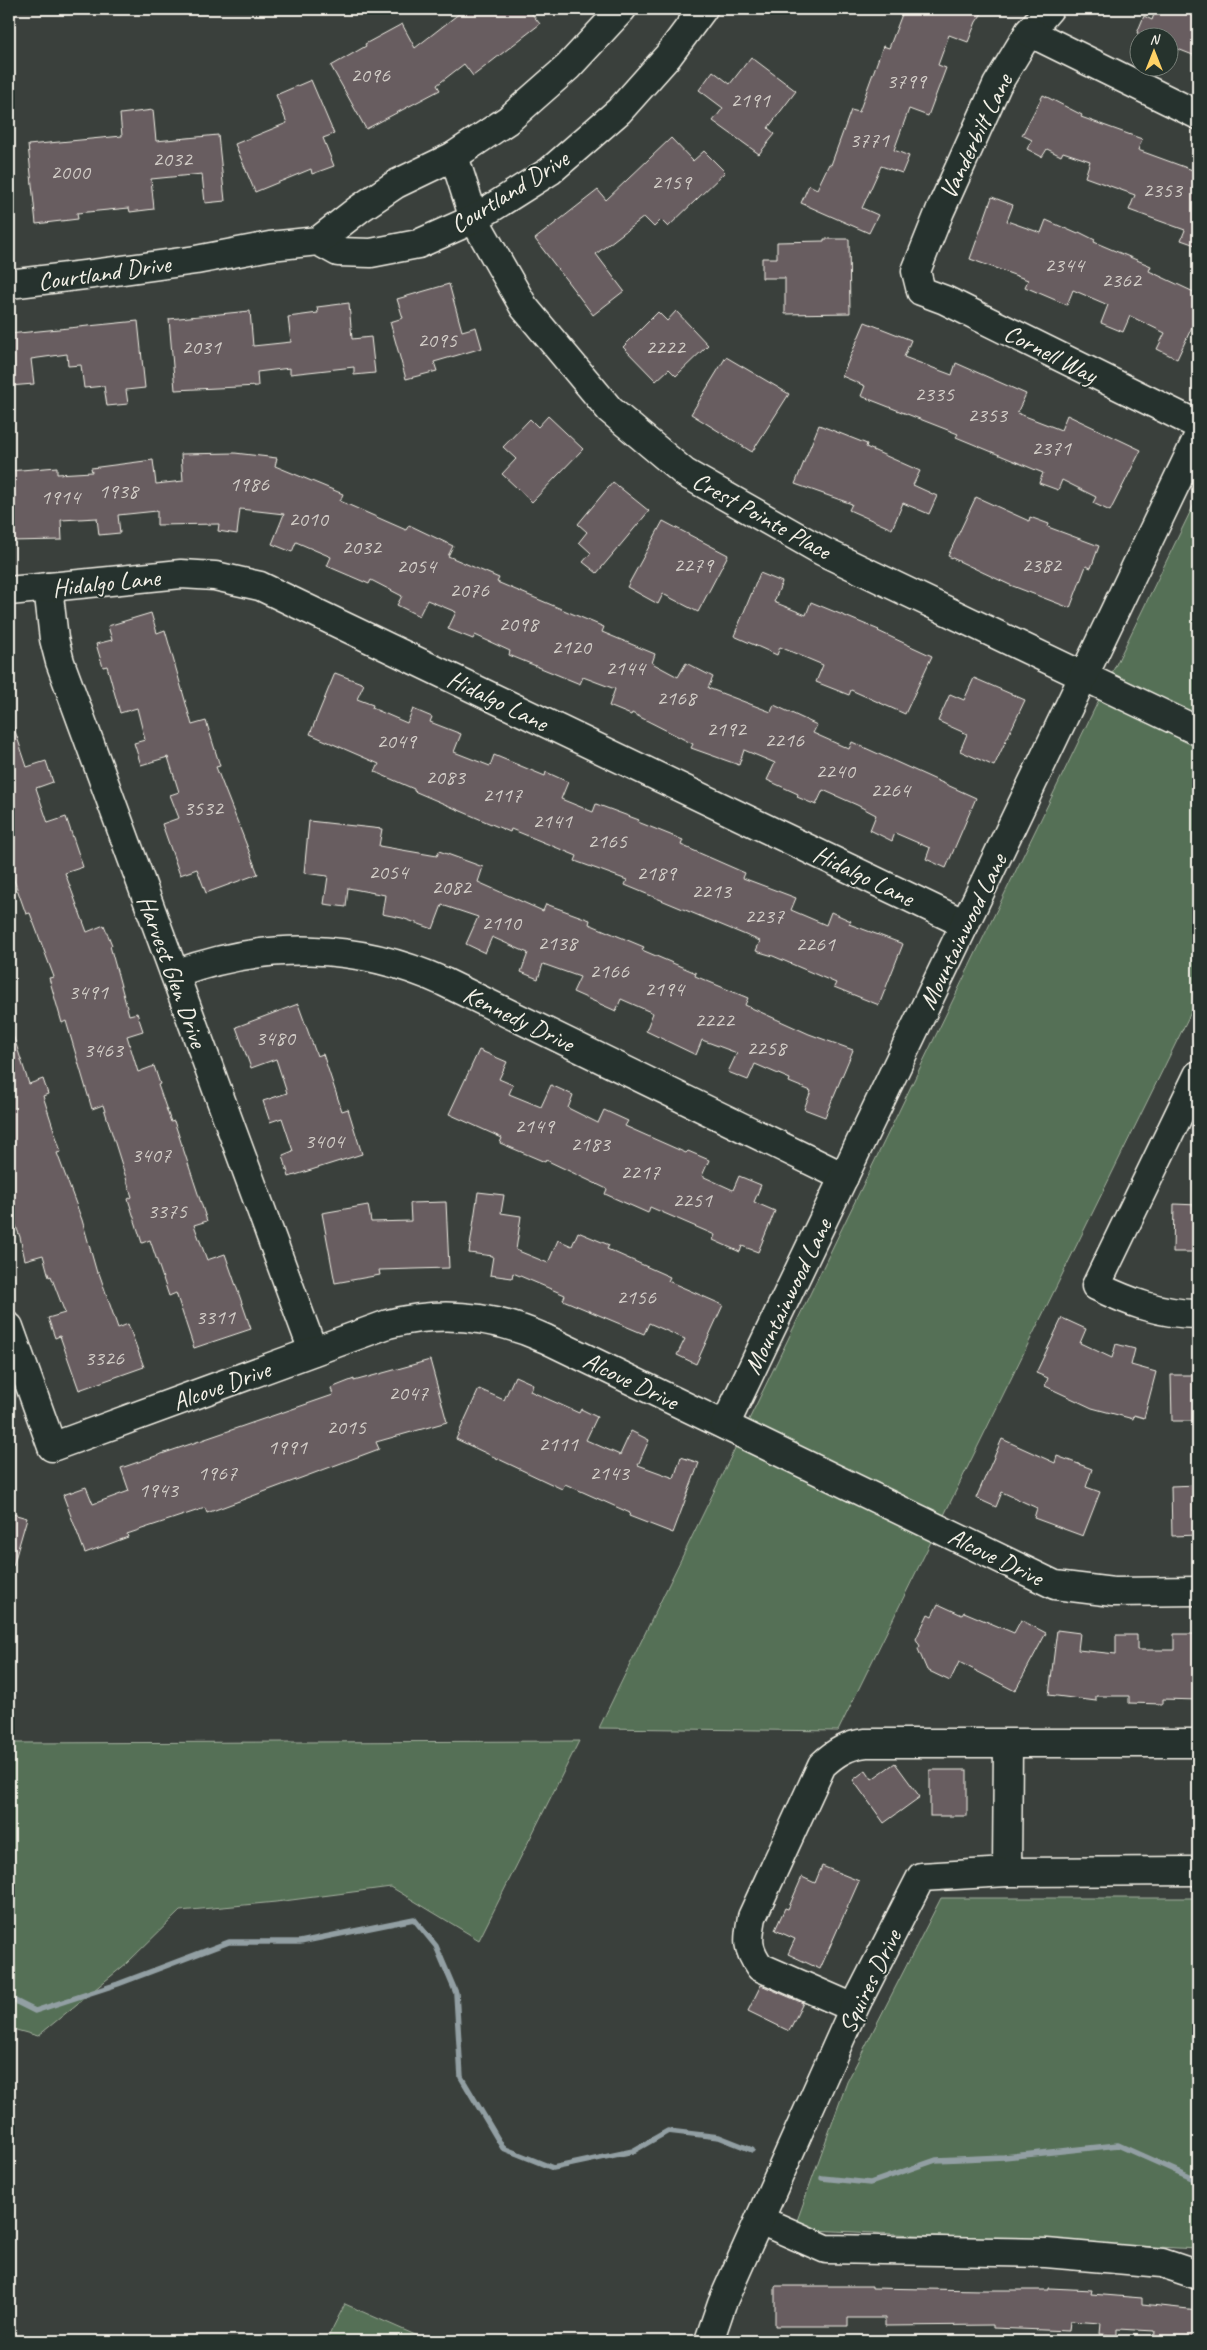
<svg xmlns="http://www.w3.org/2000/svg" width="1207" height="2350" font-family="Caveat,sans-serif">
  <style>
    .green { fill: #557056; stroke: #a4b09f }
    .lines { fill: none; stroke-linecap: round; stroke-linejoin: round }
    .stream { stroke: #929fa3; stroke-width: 5.5 }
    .building { fill: #685d60; stroke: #f4f1e8 }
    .minor-casing { stroke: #f4f1e8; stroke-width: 31 }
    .minor { stroke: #26332d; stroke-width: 28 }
    .labels { text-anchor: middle; stroke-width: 4; stroke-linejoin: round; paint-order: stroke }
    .number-label { font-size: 22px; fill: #d1ccc6 }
    .street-label { font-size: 25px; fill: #f4f1e8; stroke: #26332d }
  </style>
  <rect width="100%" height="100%" fill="#3a403c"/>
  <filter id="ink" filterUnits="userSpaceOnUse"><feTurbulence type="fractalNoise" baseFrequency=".02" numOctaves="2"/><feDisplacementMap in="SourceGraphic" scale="10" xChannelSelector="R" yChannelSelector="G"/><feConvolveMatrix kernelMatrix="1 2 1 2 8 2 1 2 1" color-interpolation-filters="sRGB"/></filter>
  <g filter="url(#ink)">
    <g class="green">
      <polygon points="1198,496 1198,998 838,1731 599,1728"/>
      <polygon points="579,1741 479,1940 391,1887 276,1902 180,1911 127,1963 38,2036 9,2028 9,1743"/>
      <polygon points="941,1898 1198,1898 1198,2249 794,2229 847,2082"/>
      <polygon points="345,2304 429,2341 326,2341"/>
    </g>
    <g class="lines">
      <g class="stream">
        <polyline points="9,1998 35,2011 118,1984 229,1942 300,1942 414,1919 436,1946 456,1993 461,2077 503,2148 553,2168 633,2151 668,2131 719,2137 752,2150"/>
        <polyline points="822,2178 870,2183 936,2160 1004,2157 1118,2145 1192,2178 1198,2185"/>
      </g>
    </g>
    <g class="building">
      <polygon points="465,9 528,9 540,24 473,76 464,64 437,85 440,90 366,129 331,66 366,46 365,44 402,24 415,48"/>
      <polygon points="904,9 985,9 976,22 968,42 949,35 938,65 946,68 928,116 909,109 894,150 909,156 902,173 881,166 862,208 878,215 869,233 801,203 809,185 817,189 829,164 831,165 851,110 859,112 883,46 889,48"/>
      <polygon points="1156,9 1198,9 1198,57 1170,46 1170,38 1148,38 1137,33 1144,16 1152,20"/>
      <polygon points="751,57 796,91 768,128 775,134 759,154 713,121 723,108 699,90 713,71 730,84"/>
      <polygon points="311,80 334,134 323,138 334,166 312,174 311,169 255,192 235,144 287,123 276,95"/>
      <polygon points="1043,95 1082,115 1081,117 1142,139 1138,150 1198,172 1198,246 1181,240 1185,230 1129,210 1135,195 1085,177 1090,161 1063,152 1061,156 1047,149 1042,157 1027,149 1032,140 1022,135"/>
      <polygon points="153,110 156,141 218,135 225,201 205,203 202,174 151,179 154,209 130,212 129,208 77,213 78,219 36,224 28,145 122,136 120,114"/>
      <polygon points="671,138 693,161 704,151 725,172 668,227 661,220 654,227 644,217 596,254 624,291 593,315 535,239 598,190 606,200"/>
      <polygon points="992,197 1013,205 1007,221 1041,233 1046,220 1078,234 1079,232 1095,240 1094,242 1151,266 1149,271 1198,294 1198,314 1177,359 1157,349 1165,333 1130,316 1123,332 1101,323 1108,305 1073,290 1067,305 1025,287 1028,280 970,259"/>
      <polygon points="824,239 849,239 850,313 785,314 785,278 762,278 762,258 777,258 777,242 824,241"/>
      <polygon points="449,284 462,331 476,327 482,348 434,362 437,371 406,379 390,322 403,318 397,299"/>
      <polygon points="349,303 352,339 371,337 375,373 354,375 354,367 290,374 290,368 257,372 258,386 175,390 169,319 250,311 253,346 291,342 288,317 318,313 317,307"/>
      <polygon points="676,311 708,345 676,376 669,369 656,381 623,347 658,312 667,321"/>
      <polygon points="138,321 145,388 126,390 128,404 107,406 104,386 84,388 81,365 68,366 67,354 31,359 34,384 9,386 9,334"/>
      <polygon points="865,322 911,340 904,357 952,375 956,363 1026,394 1017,413 1061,430 1067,415 1141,450 1110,511 1093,503 1096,497 1062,480 1058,490 1039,483 1043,473 956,437 958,434 861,396 865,386 842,376"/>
      <polygon points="726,357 789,394 752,452 691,414"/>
      <polygon points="548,416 583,449 532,502 502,474 516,459 503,447 530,419 538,427"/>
      <polygon points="819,425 867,444 866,447 920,471 913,485 937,496 929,514 903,503 892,529 849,510 852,504 795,484"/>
      <polygon points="235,453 277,458 275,466 343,494 340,501 406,530 409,525 453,546 448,556 499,578 497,582 604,627 602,632 655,654 652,663 678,677 686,663 713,677 708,688 771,712 774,705 817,725 813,733 849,749 852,742 976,798 946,868 926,859 930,848 895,833 892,841 870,830 876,815 857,805 823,790 816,805 797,797 798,794 767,780 775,763 744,750 739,765 691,748 693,744 632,713 631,715 609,706 615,689 583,677 580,684 509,655 510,651 475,635 473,639 448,629 456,612 427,600 419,616 397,605 402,596 371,580 369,584 327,566 331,557 296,542 292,552 272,544 284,514 240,509 237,534 218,531 219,524 157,525 157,511 118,515 120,533 99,535 97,518 61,520 62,540 9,541 9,471 57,467 57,474 92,472 91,468 153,460 156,484 183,481 181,454"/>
      <polygon points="613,482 649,511 597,573 583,562 591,553 579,542 587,532 578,524"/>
      <polygon points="976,497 1029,521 1030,517 1049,524 1048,527 1099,546 1091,568 1086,566 1070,608 1010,585 948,556"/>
      <polygon points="663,521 728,555 698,612 663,594 658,604 627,587"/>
      <polygon points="760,573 782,582 774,602 806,615 811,602 879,630 878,631 932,656 905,714 851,690 849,695 816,682 823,665 780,647 777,655 734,636"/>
      <polygon points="151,613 157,633 165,630 192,725 206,721 220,766 216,767 258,874 206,893 197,869 180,875 162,824 179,818 170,795 179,792 168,757 141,765 134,743 145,740 137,708 120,713 107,666 103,667 96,644 112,640 108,626"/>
      <polygon points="335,673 364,684 357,699 373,705 372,708 407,723 413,709 432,717 430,722 461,734 454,752 490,766 494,755 545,776 546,772 568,782 561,799 593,812 596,804 639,820 638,822 683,840 681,845 745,873 743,878 796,898 791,910 826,925 831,912 851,921 849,924 903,944 879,1005 834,987 836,983 773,956 756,951 760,941 625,885 627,880 575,861 577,856 511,829 510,832 414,791 414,789 375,772 379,764 310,734"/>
      <polygon points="974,678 1025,700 994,766 960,751 967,734 938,721 950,694 964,700"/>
      <polygon points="12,722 27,767 46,761 53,782 36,788 48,823 66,817 83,867 65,873 87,932 104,925 112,945 110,946 129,1015 137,1013 143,1031 127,1036 138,1072 154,1066 160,1084 158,1085 171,1122 174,1121 207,1221 194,1225 207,1260 225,1254 251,1329 194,1348 176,1293 169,1296 150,1240 142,1243 128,1199 132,1197 103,1105 92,1109 66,1021 62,1023 49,978 54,977 30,913 26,914 9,866 9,723"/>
      <polygon points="309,821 382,829 379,846 437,856 439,851 483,867 478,882 543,911 546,904 590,920 589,924 644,947 642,950 696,973 695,976 748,998 745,1005 809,1034 853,1050 825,1117 804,1109 811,1091 789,1082 790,1079 755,1064 748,1080 728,1072 737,1053 702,1040 696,1055 646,1031 653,1013 621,999 616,1011 573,992 580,977 543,964 538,979 521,972 528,953 492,937 485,953 466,944 478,917 442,905 433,929 402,918 382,914 385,895 348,888 346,907 324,904 328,876 304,873"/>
      <polygon points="298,1004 317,1056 323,1054 342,1111 348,1109 362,1154 289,1177 283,1155 293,1151 282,1118 270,1122 263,1101 287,1093 276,1059 251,1068 236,1027"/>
      <polygon points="9,1032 12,1032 29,1084 43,1079 48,1094 43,1096 61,1152 57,1153 82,1220 97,1273 99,1273 118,1328 128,1324 144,1367 79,1390 60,1336 55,1338 48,1318 65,1313 51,1276 49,1277 43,1255 25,1260 20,1237 9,1207"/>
      <polygon points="479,1050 507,1062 499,1079 513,1085 509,1094 541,1107 551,1085 573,1095 568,1108 598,1123 604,1110 628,1121 625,1126 686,1153 688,1151 709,1160 702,1176 733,1190 739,1176 761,1185 754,1202 775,1211 758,1252 742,1246 740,1252 713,1240 715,1235 650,1207 648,1213 605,1194 607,1189 546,1160 545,1162 500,1143 502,1138 449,1114"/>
      <polygon points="478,1192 504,1195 501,1213 521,1216 516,1250 548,1263 558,1240 572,1246 578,1232 609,1245 607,1249 670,1277 668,1281 723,1305 696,1364 677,1355 685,1339 649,1323 644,1334 563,1300 565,1295 513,1273 512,1278 490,1275 493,1256 469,1253"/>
      <polygon points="446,1202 449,1268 379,1270 380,1275 335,1283 322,1213 368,1205 371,1222 411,1221 410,1203"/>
      <polygon points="1174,1204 1198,1205 1198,1252 1173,1252"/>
      <polygon points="1062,1318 1086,1329 1080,1343 1112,1358 1116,1344 1135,1349 1131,1365 1156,1372 1144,1418 1134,1415 1133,1419 1092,1408 1045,1386 1048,1378 1036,1373"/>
      <polygon points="430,1360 447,1422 376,1442 379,1449 207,1513 205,1508 127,1534 128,1537 85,1553 63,1495 86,1487 93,1504 129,1491 121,1468 333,1395 331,1388 354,1379 354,1381"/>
      <polygon points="1171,1375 1198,1375 1198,1421 1172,1421"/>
      <polygon points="515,1376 533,1384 530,1391 579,1413 581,1409 597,1417 586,1440 620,1455 631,1431 649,1440 638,1465 674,1478 681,1457 699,1463 673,1533 629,1516 630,1513 565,1484 562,1489 456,1439 479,1389 504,1400"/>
      <polygon points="1002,1439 1055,1463 1057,1456 1092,1469 1086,1487 1100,1492 1083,1536 1034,1518 1037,1508 1002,1492 996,1507 976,1498"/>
      <polygon points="1198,1485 1198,1535 1172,1536 1171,1486"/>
      <polygon points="9,1513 27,1518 13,1566 9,1565"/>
      <polygon points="938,1604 962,1615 964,1612 1014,1633 1021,1620 1046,1633 1015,1691 959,1662 950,1681 927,1670 918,1649 920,1646 916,1639 928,1614 932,1616"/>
      <polygon points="1057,1630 1080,1633 1078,1650 1116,1654 1116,1635 1137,1635 1137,1650 1174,1650 1174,1634 1195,1634 1195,1651 1198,1651 1198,1700 1163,1699 1163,1704 1129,1703 1129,1696 1096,1696 1096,1701 1049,1695"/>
      <polygon points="895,1763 920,1797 884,1823 853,1780 866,1770 872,1779"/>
      <rect x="930" y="1770" width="37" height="46"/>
      <polygon points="822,1866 859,1881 820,1969 788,1954 795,1939 775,1930 785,1908 788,1909 802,1877 815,1883"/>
      <polygon points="761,1985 803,2003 789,2031 748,2011"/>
      <polygon points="775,2286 872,2286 872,2288 981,2290 1049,2290 1049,2288 1092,2290 1091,2294 1142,2298 1142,2304 1198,2310 1197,2341 1154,2341 1155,2331 1117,2329 1117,2335 1100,2334 1101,2323 1070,2321 1069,2331 993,2328 993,2325 885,2326 885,2318 848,2318 848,2326 775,2326"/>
    </g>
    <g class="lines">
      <defs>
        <g id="minor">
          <polyline points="1049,9 1029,32 997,85 940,211 916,271 921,291 945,300 1198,425"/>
          <polyline points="1029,32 1198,115"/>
          <polyline points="454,156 474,219 524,307 610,410 685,473 822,551 1198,731"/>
          <polyline points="318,241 338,252 371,253 418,244 474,219 550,171 619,111 668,56 703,9"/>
          <polyline points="9,284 93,274 196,260 270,246 318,241 359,209 396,184 454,156 508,120 568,67 622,9"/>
          <polyline points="48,587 54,639 60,662 313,1351"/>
          <polyline points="9,591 181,574 215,576 260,586 965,924"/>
          <path d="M 175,974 C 264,941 357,942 444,982 L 844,1177"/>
          <path d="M 1198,1075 L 1096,1286 C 1129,1302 1160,1314 1198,1314"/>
          <path d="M 9,1327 L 52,1447 L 388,1324 C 442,1310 495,1316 546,1339 L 1055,1585 L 1113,1592 L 1198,1591"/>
          <polyline points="725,1425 1198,437"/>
          <polyline points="1007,1872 1008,1744"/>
          <path d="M 854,2008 L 760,1967 C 746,1947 748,1940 752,1917 L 822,1765 C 836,1752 848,1745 866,1743 L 1198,1743"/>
          <polyline points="760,2220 826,2249 1046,2253 1162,2263 1198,2275"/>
          <polyline points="709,2341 722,2303 854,2008 921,1877 1007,1872 1198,1871"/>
        </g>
      </defs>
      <use href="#minor" class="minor-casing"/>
      <use href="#minor" class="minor"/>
    </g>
  </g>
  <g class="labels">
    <g class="number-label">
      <text x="370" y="82">2096</text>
      <text x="906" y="88">3799</text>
      <text x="750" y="107">2191</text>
      <text x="869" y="147">3771</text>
      <text x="172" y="166">2032</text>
      <text x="70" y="179">2000</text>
      <text x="671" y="189">2159</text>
      <text x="1162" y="197">2353</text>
      <text x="1064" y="272">2344</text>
      <text x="1121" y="287">2362</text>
      <text x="437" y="347">2095</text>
      <text x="201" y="354">2031</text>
      <text x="665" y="354">2222</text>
      <text x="934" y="401">2335</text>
      <text x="987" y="422">2353</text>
      <text x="1051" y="455">2371</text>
      <text x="249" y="491">1986</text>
      <text x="118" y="498">1938</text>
      <text x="60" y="504">1914</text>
      <text x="308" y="526">2010</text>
      <text x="361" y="554">2032</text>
      <text x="693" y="572">2279</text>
      <text x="1041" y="572">2382</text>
      <text x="416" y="573">2054</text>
      <text x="469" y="597">2076</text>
      <text x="518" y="631">2098</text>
      <text x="571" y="654">2120</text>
      <text x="625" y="675">2144</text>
      <text x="676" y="705">2168</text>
      <text x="726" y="736">2192</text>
      <text x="784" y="747">2216</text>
      <text x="396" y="748">2049</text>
      <text x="835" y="778">2240</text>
      <text x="445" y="784">2083</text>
      <text x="890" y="797">2264</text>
      <text x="502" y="802">2117</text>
      <text x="203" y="815">3532</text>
      <text x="552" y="828">2141</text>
      <text x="607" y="848">2165</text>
      <text x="388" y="879">2054</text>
      <text x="656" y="880">2189</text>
      <text x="451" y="894">2082</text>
      <text x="711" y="898">2213</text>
      <text x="764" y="923">2237</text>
      <text x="501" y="930">2110</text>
      <text x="557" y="950">2138</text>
      <text x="815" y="951">2261</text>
      <text x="609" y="978">2166</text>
      <text x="664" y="996">2194</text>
      <text x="88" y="999">3491</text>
      <text x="714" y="1027">2222</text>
      <text x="275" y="1045">3480</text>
      <text x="766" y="1055">2258</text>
      <text x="103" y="1057">3463</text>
      <text x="534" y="1133">2149</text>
      <text x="324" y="1148">3404</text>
      <text x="590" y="1151">2183</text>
      <text x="151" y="1162">3407</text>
      <text x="640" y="1179">2217</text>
      <text x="692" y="1207">2251</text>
      <text x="167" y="1218">3375</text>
      <text x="636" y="1304">2156</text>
      <text x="215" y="1324">3311</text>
      <text x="104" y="1365">3326</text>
      <text x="408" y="1400">2047</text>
      <text x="346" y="1434">2015</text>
      <text x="558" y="1451">2111</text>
      <text x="287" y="1454">1991</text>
      <text x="217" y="1480">1967</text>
      <text x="609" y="1480">2143</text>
      <text x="158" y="1497">1943</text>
    </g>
    <g class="street-label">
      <text transform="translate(975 136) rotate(-64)" y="9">Vanderbilt Lane</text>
      <text transform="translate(509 191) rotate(-32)" y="9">Courtland Drive</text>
      <text transform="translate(104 272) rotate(-8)" y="9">Courtland Drive</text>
      <text transform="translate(1051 353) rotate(27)" y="9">Cornell Way</text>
      <text transform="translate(762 515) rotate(29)" y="9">Crest Pointe Place</text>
      <text transform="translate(106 582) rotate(-6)" y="9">Hidalgo Lane</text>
      <text transform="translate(498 700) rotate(26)" y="9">Hidalgo Lane</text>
      <text transform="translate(864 875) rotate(26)" y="9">Hidalgo Lane</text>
      <text transform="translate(962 931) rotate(-64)" y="9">Mountainwood Lane</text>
      <text transform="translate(173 971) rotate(70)" y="9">Harvest Glen Drive</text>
      <text transform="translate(519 1018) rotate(26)" y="9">Kennedy Drive</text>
      <text transform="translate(787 1296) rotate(-64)" y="9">Mountainwood Lane</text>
      <text transform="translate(631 1380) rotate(26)" y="9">Alcove Drive</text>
      <text transform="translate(221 1385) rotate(-20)" y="9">Alcove Drive</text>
      <text transform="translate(996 1556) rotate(26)" y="9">Alcove Drive</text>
      <text transform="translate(869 1981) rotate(-64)" y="9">Squires Drive</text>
    </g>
  </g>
  <rect width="1207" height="2350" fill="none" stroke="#26332d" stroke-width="30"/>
  <rect x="15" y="15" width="1177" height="2320" fill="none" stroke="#f4f1e8" stroke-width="2" filter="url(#ink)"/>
  <g transform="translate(1154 52)"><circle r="24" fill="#26332d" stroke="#787f78"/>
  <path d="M0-4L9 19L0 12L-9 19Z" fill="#ffd166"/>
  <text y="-8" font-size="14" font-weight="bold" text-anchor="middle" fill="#f4f1e8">N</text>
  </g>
</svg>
